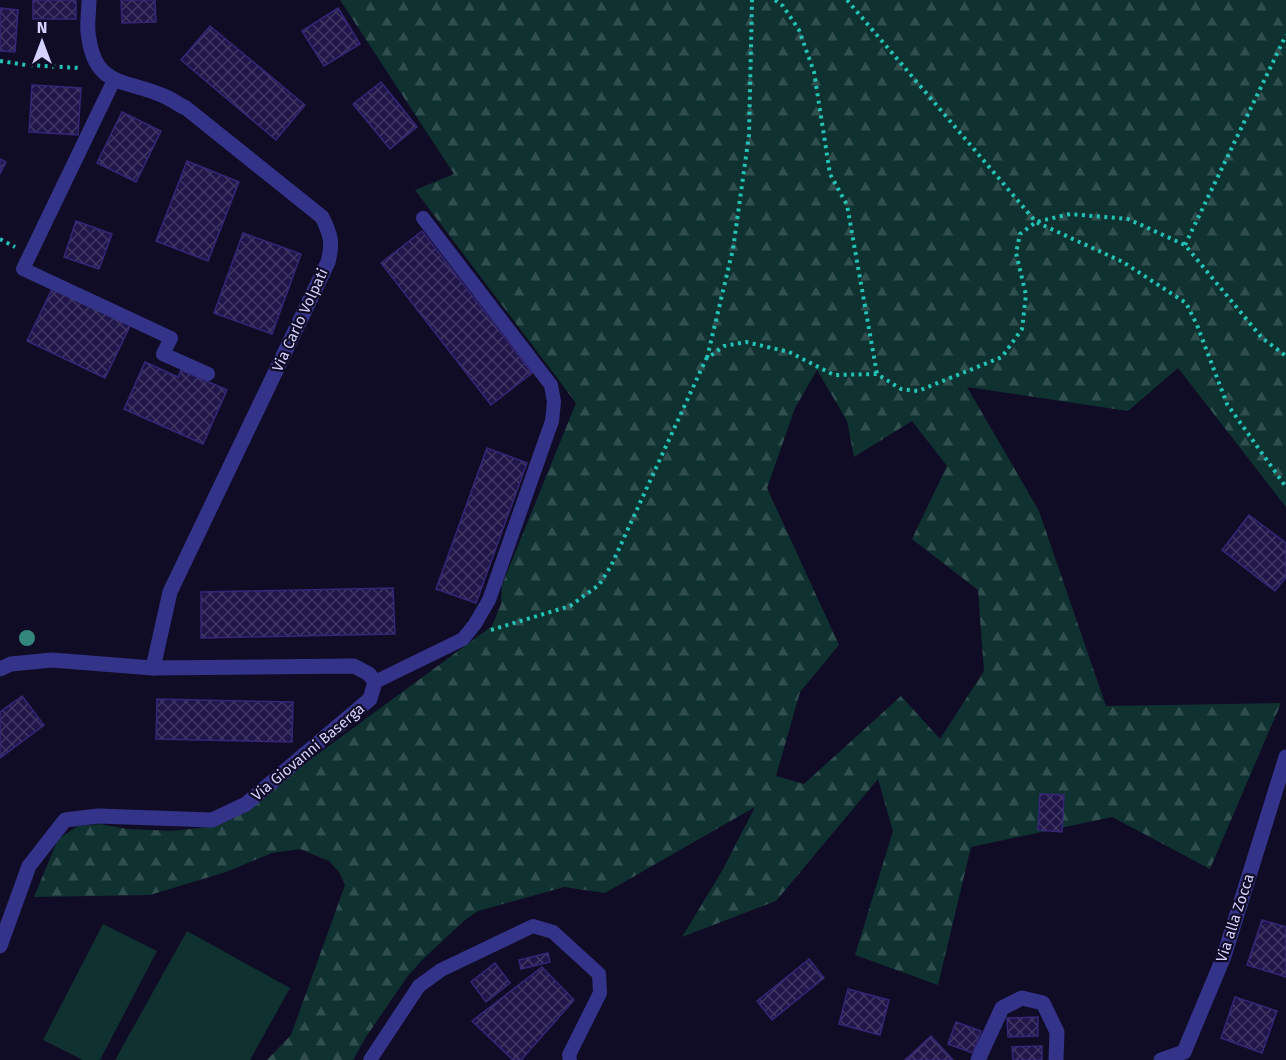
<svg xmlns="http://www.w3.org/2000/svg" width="1286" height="1060" font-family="'Fira Sans',sans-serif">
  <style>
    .green { fill: #0f312f }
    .forest { fill: url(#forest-firs); fill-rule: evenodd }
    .building { fill: url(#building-cross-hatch); stroke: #352678; stroke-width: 1.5 }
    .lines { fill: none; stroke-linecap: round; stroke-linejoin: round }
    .path { stroke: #22c2b6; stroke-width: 4; stroke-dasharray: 3 4.5; stroke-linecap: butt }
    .service { stroke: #34338a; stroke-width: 14 }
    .minor { stroke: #34338a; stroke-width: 15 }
    .tree { fill: #34877c }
    .labels { text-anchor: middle; stroke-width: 4.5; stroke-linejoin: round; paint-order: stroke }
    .street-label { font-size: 15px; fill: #d6d2ff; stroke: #100c26 }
  </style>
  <defs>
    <pattern id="forest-firs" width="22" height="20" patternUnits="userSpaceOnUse" patternTransform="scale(1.5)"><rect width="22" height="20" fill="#0f312f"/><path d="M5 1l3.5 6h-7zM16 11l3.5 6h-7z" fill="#314e4e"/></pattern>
    <pattern id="building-cross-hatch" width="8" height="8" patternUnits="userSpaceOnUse" patternTransform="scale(1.5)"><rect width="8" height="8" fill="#201649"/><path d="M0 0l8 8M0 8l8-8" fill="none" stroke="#403764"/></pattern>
  </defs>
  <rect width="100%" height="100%" fill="#100c26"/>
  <g class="green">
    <polygon points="103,924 157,951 100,1060 83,1060 43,1040"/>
    <polygon points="187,931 290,988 250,1060 115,1060"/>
  </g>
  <path class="forest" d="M 340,0 L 1286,0 L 1286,507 L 1178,368 L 1128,411 L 967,387 L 1039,511 L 1106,706 L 1281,703 L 1210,869 L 1112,817 L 971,847 L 938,985 L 855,955 L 893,831 L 878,779 L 776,901 L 682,937 L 722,871 L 755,807 L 605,893 L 564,887 L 478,911 L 465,920 L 422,960 L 407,977 L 366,1037 L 353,1060 L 267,1060 L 291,1035 L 345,885 L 339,872 L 329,861 L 300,849 L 272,853 L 226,872 L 150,895 L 34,897 L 58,839 L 78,826 L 100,824 L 127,829 L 173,831 L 208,827 L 219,823 L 239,812 L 492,626 L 501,604 L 502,585 L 576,403 L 415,190 L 454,174 ZM 817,370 L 847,421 L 854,457 L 912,421 L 947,466 L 912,539 L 978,590 L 984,671 L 940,739 L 901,696 L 804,784 L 776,776 L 800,692 L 839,645 L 767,488 L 795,408 Z"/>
  <g class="building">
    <rect x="33" y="0" width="43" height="19"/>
    <polygon points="121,0 155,0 156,22 122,23"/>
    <polygon points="0,8 18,10 15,52 0,51"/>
    <polygon points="338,8 360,44 324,66 302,31"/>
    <polygon points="210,26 305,105 276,140 181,60"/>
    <polygon points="381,82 417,127 390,149 353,104"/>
    <polygon points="32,85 81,88 78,135 29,132"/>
    <polygon points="122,112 161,131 136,182 97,163"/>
    <polygon points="0,159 6,162 0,174"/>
    <polygon points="187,161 239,182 208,261 156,241"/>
    <polygon points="76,221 112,234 99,269 64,257"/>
    <polygon points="422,231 532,373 491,405 381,263"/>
    <polygon points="243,233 301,254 272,334 214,313"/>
    <polygon points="53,287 131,324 105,378 27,341"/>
    <polygon points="145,362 178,377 181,370 227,390 203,444 124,409"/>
    <polygon points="487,448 527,463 476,603 436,589"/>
    <polygon points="1249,515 1286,543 1286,577 1275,591 1222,550"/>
    <polygon points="393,588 395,634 201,638 201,592"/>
    <polygon points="22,696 44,725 0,758 0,712"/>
    <polygon points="157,699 293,702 292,742 156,739"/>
    <polygon points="1040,794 1064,795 1062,832 1038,830"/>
    <polygon points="1262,920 1286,927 1286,977 1247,965"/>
    <polygon points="548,953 550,962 521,969 519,960"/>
    <polygon points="809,959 824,978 772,1020 757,1001"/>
    <polygon points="495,963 510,983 486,1002 471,982"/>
    <polygon points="542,967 574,1000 521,1060 513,1060 472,1021"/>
    <polygon points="848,989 889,1000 880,1035 839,1024"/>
    <polygon points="1235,997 1277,1011 1262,1053 1221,1038"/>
    <polygon points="1038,1017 1038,1036 1008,1037 1007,1018"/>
    <polygon points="956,1022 981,1031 973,1053 948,1044"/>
    <polygon points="931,1036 953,1060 905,1060"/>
    <polygon points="1042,1046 1042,1060 1013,1060 1012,1047"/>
  </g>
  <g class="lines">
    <g class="path">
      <polyline points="775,0 783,6 799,30 814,72 830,174 847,205 877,374"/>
      <polyline points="847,0 1036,222 1123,262 1186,303 1197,325 1227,404 1286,487"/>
      <polyline points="0,61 26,65 80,68"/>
      <polyline points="0,239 15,247"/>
      <polyline points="1185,245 1286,35"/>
      <polyline points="707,358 733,249 749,135 752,0"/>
      <polyline points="491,630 570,606 599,585 611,566 706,359 724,346 746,342 789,352 834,375 877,374 901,389 918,391 1002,357 1022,329 1026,295 1016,253 1020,234 1036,222 1070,214 1128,219 1185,245 1262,338 1286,356"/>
    </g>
    <g class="service">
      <polyline points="114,80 23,269 171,338 163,354 208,374"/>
      <polyline points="375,682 463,639 475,624 489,600 552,421 554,402 551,385 423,218"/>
      <polyline points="370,1060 419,986 441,970 533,926 553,932 599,974 600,993 569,1055 570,1060"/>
    </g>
    <g class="minor">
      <path d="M 89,0 C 89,11 87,22 88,32 C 94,90 126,78 166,97 C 173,100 179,105 186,108 L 322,217 C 331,235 333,243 328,262 L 170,592 L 153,668"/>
      <polyline points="0,669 11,664 52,660 153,668 354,666 369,674 375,682 370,699 246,804 212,820 98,816 65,820 29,866 0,946"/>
      <polyline points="978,1060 1002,1008 1022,998 1043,1003 1057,1032 1056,1060"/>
      <polyline points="1161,1060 1184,1052 1224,956 1286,757"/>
    </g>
  </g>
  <circle class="tree" cx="27" cy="638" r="8"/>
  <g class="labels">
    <g class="street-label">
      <text transform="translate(300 320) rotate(-65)" y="5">Via Carlo Volpati</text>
      <text transform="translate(308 752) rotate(-40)" y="5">Via Giovanni Baserga</text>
      <text transform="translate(1235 918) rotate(-72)" y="5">Via alla Zocca</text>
    </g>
  </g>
  <g transform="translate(42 42)" stroke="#100c26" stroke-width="4.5" paint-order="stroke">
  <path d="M0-4.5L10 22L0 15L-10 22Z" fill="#d6d2ff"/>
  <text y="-9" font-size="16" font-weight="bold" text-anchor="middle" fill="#d6d2ff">N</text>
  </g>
</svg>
